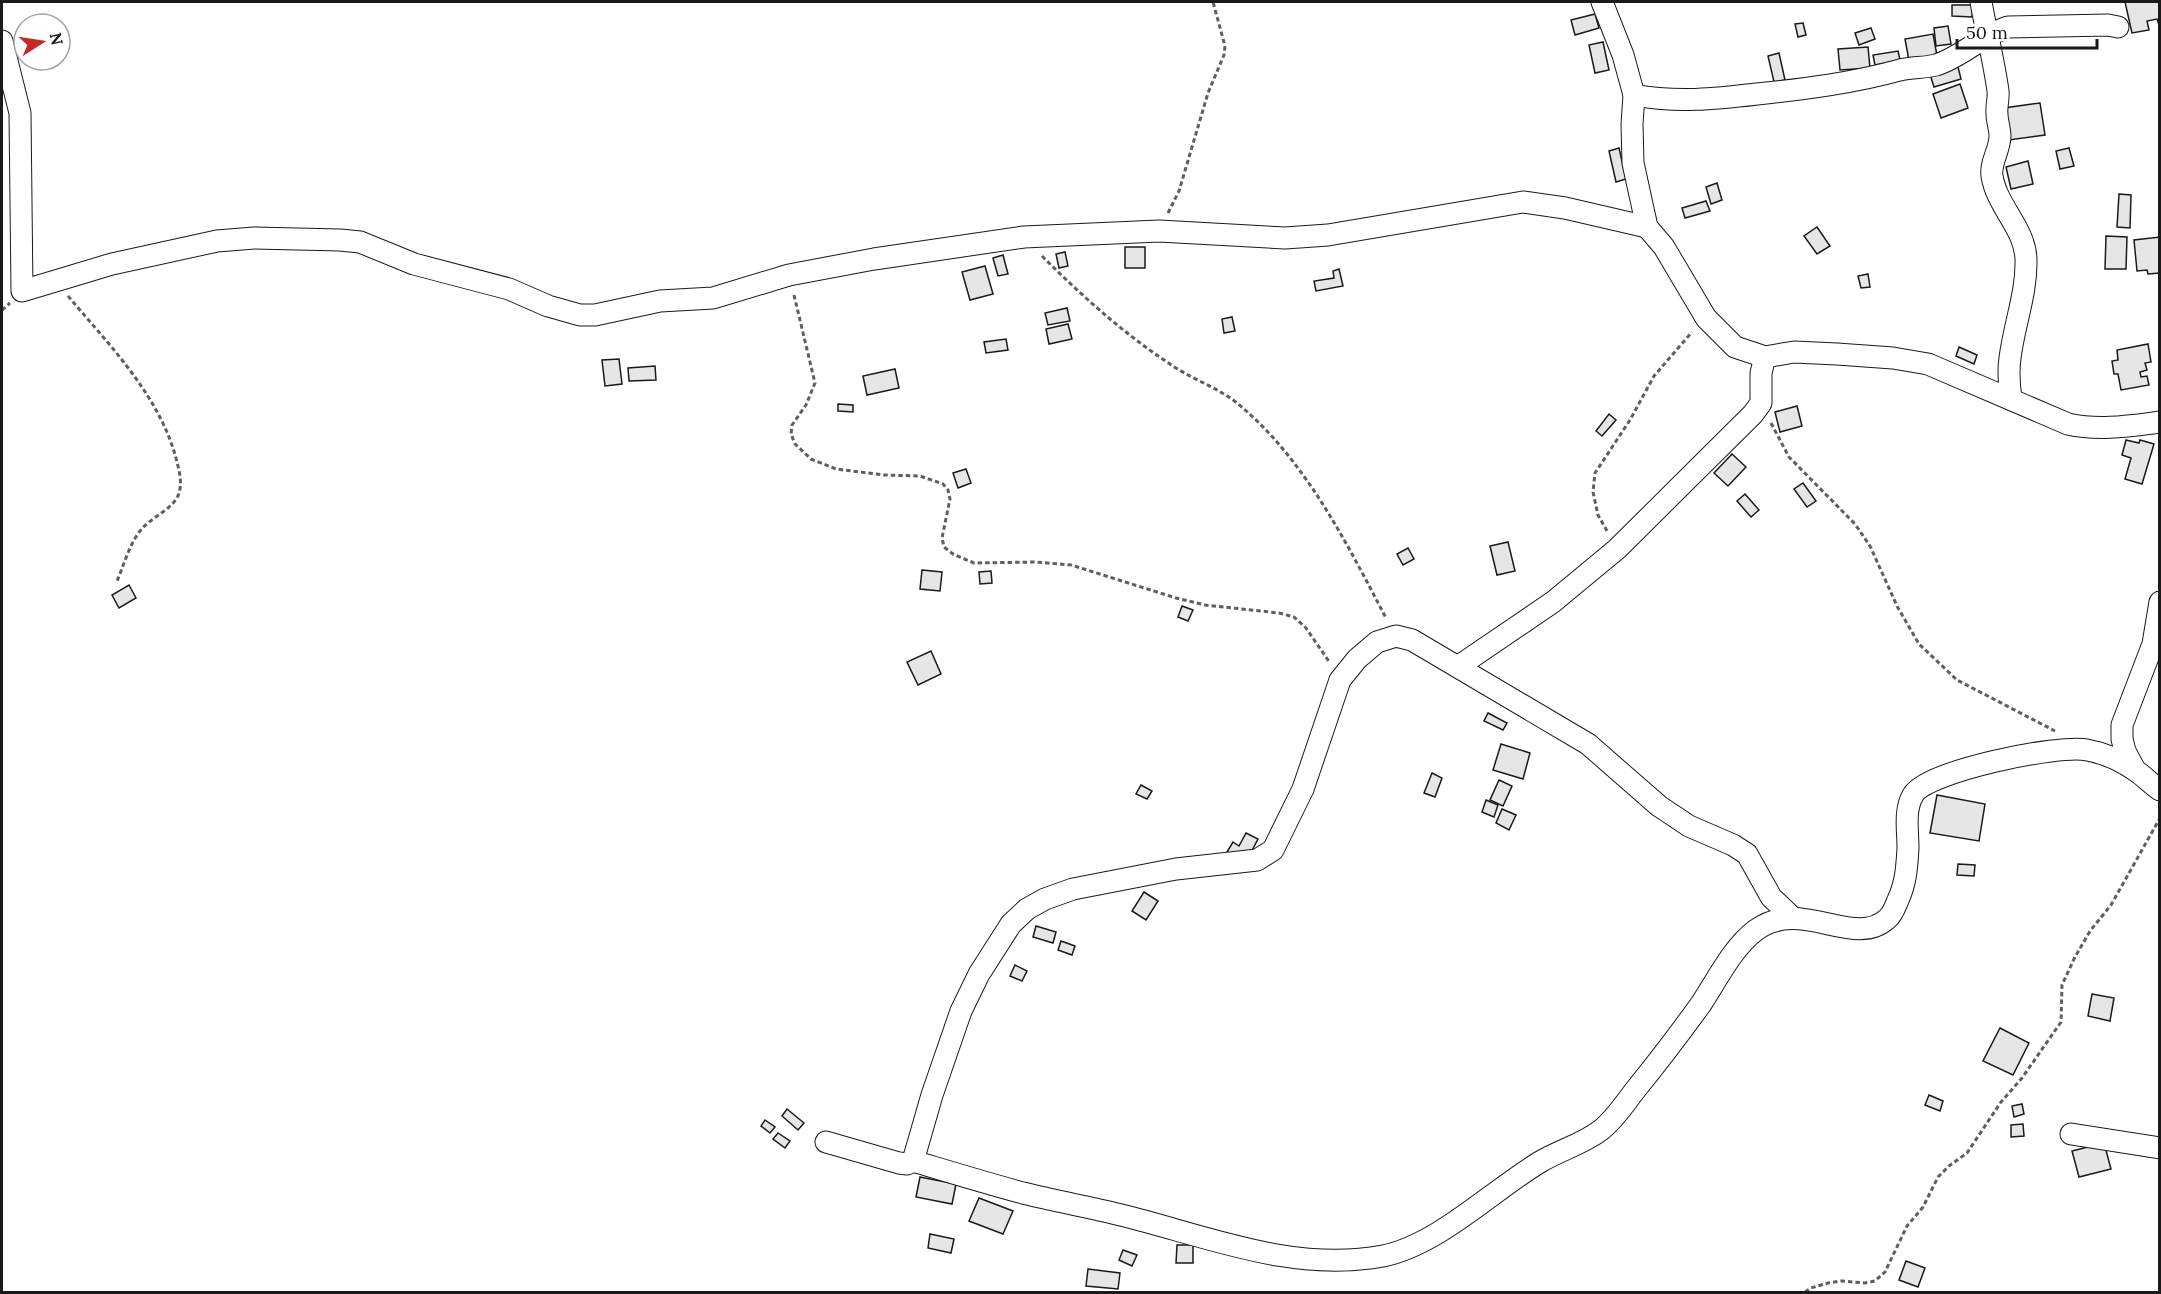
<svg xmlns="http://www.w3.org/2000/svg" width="2161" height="1294" font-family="Lora,serif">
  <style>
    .building { fill: #e6e6e6; stroke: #1a1a1a; stroke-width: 1.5 }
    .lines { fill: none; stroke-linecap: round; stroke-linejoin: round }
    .minor-casing { stroke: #1a1a1a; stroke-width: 23 }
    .path { stroke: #5f5f5f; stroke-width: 3; stroke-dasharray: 4.5 3; stroke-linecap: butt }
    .minor { stroke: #fff; stroke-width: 21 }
  </style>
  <rect width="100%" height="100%" fill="#fff"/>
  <g class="building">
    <polygon points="2125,2 2160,2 2160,28 2157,19 2147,21 2149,30 2132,33"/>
    <polygon points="1952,5 1973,5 1972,17 1952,16"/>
    <polygon points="1595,14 1599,28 1575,35 1571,20"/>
    <polygon points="1803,23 1806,35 1798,37 1795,24"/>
    <polygon points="1948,26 1951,44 1936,46 1934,28"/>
    <polygon points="1871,28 1875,39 1859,45 1855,33"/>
    <polygon points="1933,34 1938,61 1910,66 1905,39"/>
    <polygon points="1603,42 1609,70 1595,73 1589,45"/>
    <polygon points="1868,47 1870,68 1840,70 1838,49"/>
    <polygon points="1898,51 1900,60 1875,65 1873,55"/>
    <polygon points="1779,53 1785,80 1774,82 1768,56"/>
    <polygon points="1957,63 1961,79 1934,87 1929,71"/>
    <polygon points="1960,84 1968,108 1941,118 1933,94"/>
    <polygon points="2040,103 2045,135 2009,140 2004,108"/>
    <polygon points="1619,148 1626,179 1616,182 1609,151"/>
    <polygon points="2069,148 2074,166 2060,169 2056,151"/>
    <polygon points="2028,161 2033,184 2011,189 2006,167"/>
    <polygon points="1717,183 1722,200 1711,204 1706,187"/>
    <polygon points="2119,194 2131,195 2130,228 2117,227"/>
    <polygon points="1706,201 1710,211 1685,218 1682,208"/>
    <polygon points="1817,227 1830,246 1817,254 1804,236"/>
    <polygon points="2106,236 2127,237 2126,269 2105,269"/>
    <polygon points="2160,237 2160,273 2148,274 2147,270 2137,271 2134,240"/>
    <rect x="1125" y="247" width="20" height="21"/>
    <polygon points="1065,252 1068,266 1059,268 1056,254"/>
    <polygon points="1003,255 1008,274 998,276 993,258"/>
    <polygon points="985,266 993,294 970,300 962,272"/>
    <polygon points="1339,269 1343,286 1316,291 1314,281 1334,278 1333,271"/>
    <polygon points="1868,274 1870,287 1861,288 1858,276"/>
    <polygon points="1067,308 1070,321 1048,325 1045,313"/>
    <polygon points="1232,317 1235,331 1224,333 1222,319"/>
    <polygon points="1068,324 1072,339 1049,344 1046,329"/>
    <polygon points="1006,339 1008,350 986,353 984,342"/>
    <polygon points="2148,344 2151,362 2145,363 2147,370 2140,372 2141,377 2147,376 2149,385 2121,390 2118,374 2114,374 2112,361 2118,360 2117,350"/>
    <polygon points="1959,347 1977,355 1974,364 1956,356"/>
    <polygon points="619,359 622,384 605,386 602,360"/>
    <polygon points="655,366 656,380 629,381 628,368"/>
    <polygon points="895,369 899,388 867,395 863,376"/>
    <polygon points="838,404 853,405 853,412 838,411"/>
    <polygon points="1797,406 1802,426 1780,432 1775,412"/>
    <polygon points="1609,414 1616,420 1602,436 1596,431"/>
    <polygon points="2126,440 2139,443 2140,440 2154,444 2142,484 2125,479 2131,458 2122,455"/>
    <polygon points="1732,454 1746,467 1728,486 1714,473"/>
    <polygon points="966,469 971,483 958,488 953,473"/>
    <polygon points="1803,483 1816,501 1807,507 1794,489"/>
    <polygon points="1745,494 1759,510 1751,517 1737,501"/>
    <polygon points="1508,542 1515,571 1497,575 1490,546"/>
    <polygon points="1408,548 1414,559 1403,565 1397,554"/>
    <polygon points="922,570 942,572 940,591 920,589"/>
    <polygon points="991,571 992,583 980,584 979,572"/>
    <polygon points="129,585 136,598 119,608 112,595"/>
    <polygon points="1182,606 1193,610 1188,621 1178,617"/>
    <polygon points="931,651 941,674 918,685 907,662"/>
    <polygon points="1488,713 1507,723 1503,730 1484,721"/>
    <polygon points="1501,744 1530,753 1523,779 1493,770"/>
    <polygon points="1432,773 1442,778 1435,797 1424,793"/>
    <polygon points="1499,780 1512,786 1503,806 1490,800"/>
    <polygon points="1141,785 1152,791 1147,799 1136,794"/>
    <polygon points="1937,795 1985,804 1979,841 1930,833"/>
    <polygon points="1486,800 1498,805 1494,817 1482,812"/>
    <polygon points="1502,809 1516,815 1509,830 1496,823"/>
    <polygon points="1246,833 1258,839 1248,858 1236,857 1227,852 1233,842 1239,846"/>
    <polygon points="1958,864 1975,865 1974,876 1957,875"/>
    <polygon points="1144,892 1158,901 1146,920 1132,911"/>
    <polygon points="1036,926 1056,932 1053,943 1033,937"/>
    <polygon points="1061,941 1075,946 1072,955 1058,950"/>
    <polygon points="1015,965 1027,971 1022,981 1010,976"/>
    <polygon points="2092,994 2114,998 2110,1021 2088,1016"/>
    <polygon points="2000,1028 2029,1043 2013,1075 1983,1061"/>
    <polygon points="1929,1095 1943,1101 1940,1111 1925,1105"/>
    <polygon points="2022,1104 2024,1114 2014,1117 2012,1106"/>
    <polygon points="787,1109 804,1123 798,1130 782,1116"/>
    <polygon points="765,1120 775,1127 770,1133 761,1126"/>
    <polygon points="2023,1124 2024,1136 2011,1137 2011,1125"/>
    <polygon points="778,1133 790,1141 785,1148 773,1139"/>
    <polygon points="2104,1143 2111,1169 2079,1177 2072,1151"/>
    <polygon points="920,1177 956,1184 952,1204 916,1197"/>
    <polygon points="979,1198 1013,1211 1003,1234 969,1221"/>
    <polygon points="930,1234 954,1239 951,1253 928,1248"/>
    <polygon points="1177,1245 1193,1245 1193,1263 1176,1263"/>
    <polygon points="1123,1250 1137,1255 1132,1266 1119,1260"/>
    <polygon points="1906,1261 1925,1268 1918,1287 1899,1280"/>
    <polygon points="1088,1269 1120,1273 1118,1289 1086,1286"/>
  </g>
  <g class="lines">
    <defs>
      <g id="minor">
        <path d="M 1602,2 L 1623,55 L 1634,95 L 1632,124 L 1633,163 L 1647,227 L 1664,247 L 1706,318 L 1735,347 L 1765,357 L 1794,352 L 1837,354 L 1893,358 L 1928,364 L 2068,424 C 2099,431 2129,426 2160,422"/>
        <path d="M 1981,2 C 1986,31 1994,61 1998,91 C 1999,99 1996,106 1997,114 C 1997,121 2000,129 2000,136 C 2000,150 1990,162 1992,176 C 1997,207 2025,228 2026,259 C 2027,293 2014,325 2010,358 C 2008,372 2009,385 2011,399"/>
        <polyline points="2,41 20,113 22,291 112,264 217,241 254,238 340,240 360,242 414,264 509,289 548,306 580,315 595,315 660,301 713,298 789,275 874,259 1024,237 1159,231 1285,238 1328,235 1523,202 1565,208 1647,227"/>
        <path d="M 1634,95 C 1676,103 1715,99 1757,94 C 1805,89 1853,83 1900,70 C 1912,67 1925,68 1936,65 C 1962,57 1982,35 2008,27 L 2108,25 L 2118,27"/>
        <polyline points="1459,666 1553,602 1617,549 1753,414 1761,403 1761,373 1765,357"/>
        <polyline points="2135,770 2125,751 2122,739 2122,725 2153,644 2160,602"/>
        <polyline points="2071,1134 2160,1148"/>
        <polyline points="826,1142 899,1163 907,1164 913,1161 932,1095 961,1011 979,974 1011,924 1027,909 1045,899 1073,889 1176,869 1257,860 1273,850 1303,789 1340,680 1357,659 1377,642 1396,636 1412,640 1588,744 1659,806 1689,826 1733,845 1747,854 1771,897 1792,917"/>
        <path d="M 913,1161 C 950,1172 986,1183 1023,1193 C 1056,1201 1088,1207 1121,1215 C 1207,1236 1293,1273 1383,1256 C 1438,1245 1493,1190 1540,1162 C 1560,1150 1583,1144 1601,1130 C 1615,1119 1625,1103 1636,1089 C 1658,1062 1680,1033 1701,1004 C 1717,980 1732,948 1756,930 C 1801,897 1854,949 1887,919 C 1893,914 1895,907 1898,900 C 1906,883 1907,866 1908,848 C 1908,831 1904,810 1913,795 C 1926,771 2060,744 2087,750 C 2104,753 2122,761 2136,771 C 2144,776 2151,784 2160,790"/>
      </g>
    </defs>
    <use href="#minor" class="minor-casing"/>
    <g class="path">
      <polyline points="1168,213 1179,191 1208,93 1224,55 1225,46 1213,2"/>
      <path d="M 1042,256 C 1082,296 1123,333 1170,364 C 1191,379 1217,387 1237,403 C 1305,459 1346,542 1386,618"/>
      <polyline points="794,295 815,383 806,405 792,425 791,434 795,444 811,459 836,469 884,475 920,476 943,484 948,490 950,499 942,538 944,547 953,554 974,563 1036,562 1071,565 1176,598 1205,605 1279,613 1294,617 1306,628 1330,663"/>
      <path d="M 68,296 C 110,346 161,397 177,462 C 180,474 183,486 177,498 C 168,512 150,518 140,531 C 129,545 124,565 117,581"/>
      <polyline points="2,310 10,303"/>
      <polyline points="1771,423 1789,457 1855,524 1870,546 1898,608 1919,644 1957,680 2055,731"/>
      <polyline points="1607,531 1598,515 1593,492 1595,473 1630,420 1654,376 1692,332"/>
      <polyline points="1805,1292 1811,1288 1828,1283 1841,1281 1865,1283 1875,1281 1885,1272 1907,1226 1923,1207 1938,1177 1949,1166 1967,1153 2001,1102 2022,1078 2061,1022 2062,985 2075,957 2090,931 2111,905 2160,818"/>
    </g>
    <use href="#minor" class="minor"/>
  </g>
  <rect width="2161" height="1294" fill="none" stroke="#1a1a1a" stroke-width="6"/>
  <g transform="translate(42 42) rotate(78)"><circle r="28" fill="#ffffff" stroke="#a3a3a3" stroke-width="1.5"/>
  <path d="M0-4.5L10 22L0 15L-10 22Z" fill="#c62828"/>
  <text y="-9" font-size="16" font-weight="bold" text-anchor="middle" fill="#1a1a1a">N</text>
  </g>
  <path d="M1957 39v9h140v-9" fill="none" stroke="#1a1a1a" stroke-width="3"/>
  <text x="1966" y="39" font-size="18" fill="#1a1a1a" stroke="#ffffff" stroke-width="4.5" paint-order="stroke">50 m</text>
</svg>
